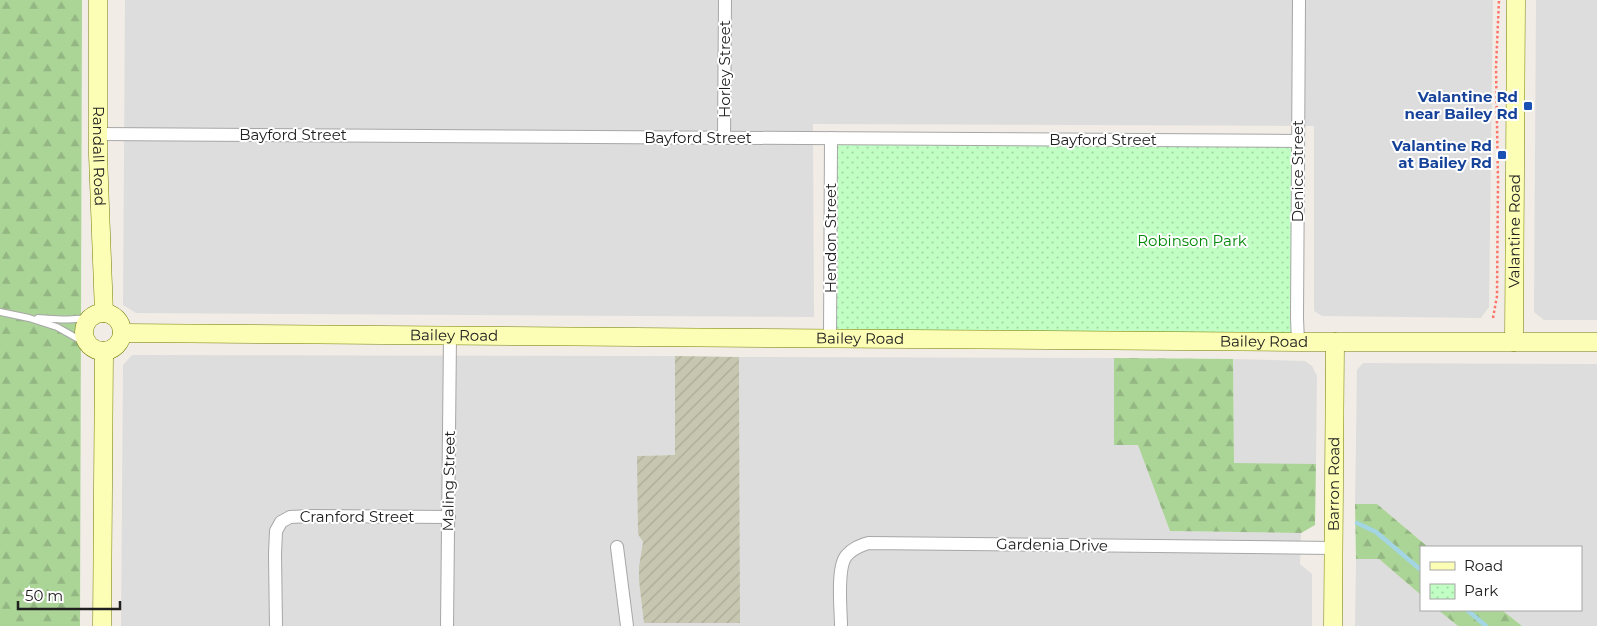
<svg xmlns="http://www.w3.org/2000/svg" width="1597" height="626" font-family="Montserrat,sans-serif">
  <style>
    .residential { fill: #dedddd }
    .construction { fill: url(#construction-furrows) }
    .forest { fill: url(#forest-firs) }
    .park { fill: url(#park-dots) }
    .lines { fill: none; stroke-linecap: round; stroke-linejoin: round }
    .stream { stroke: #a3d5e2; stroke-width: 4.5 }
    .lane-casing { stroke: #a7a7a7; stroke-width: 8 }
    .street-casing { stroke: #a7a7a7; stroke-width: 14 }
    .secondary-casing { stroke: #747e00; stroke-width: 19 }
    .path { stroke: #ff7469; stroke-width: 2.5; stroke-dasharray: 2.5 2.5; stroke-linecap: butt }
    .lane { stroke: #fff; stroke-width: 6 }
    .street { stroke: #fff; stroke-width: 12 }
    .secondary { stroke: #fdfeb6; stroke-width: 18 }
    .transit-dot { fill: #1a4fb4; stroke: #fff; stroke-width: 2 }
    .labels { text-anchor: middle; stroke-width: 4; stroke-linejoin: round; paint-order: stroke }
    .street-label { font-size: 15px; fill: #202020; stroke: #fff }
    .transit-label { font-size: 15px; font-weight: bold; fill: #164399; stroke: #fff; text-anchor: end }
    .park-label { font-size: 15px; fill: #03890a; stroke: #fff }
  </style>
  <defs>
    <pattern id="construction-furrows" width="10" height="10" patternUnits="userSpaceOnUse" patternTransform="scale(1.25)"><rect width="10" height="10" fill="#c7c6b0"/><path d="M-1 1l2-2M0 10L10 0M9 11l2-2" fill="none" stroke="#abaa97"/></pattern>
    <pattern id="forest-firs" width="22" height="20" patternUnits="userSpaceOnUse" patternTransform="scale(1.25)"><rect width="22" height="20" fill="#abd497"/><path d="M5 1l3.5 6h-7zM16 11l3.5 6h-7z" fill="#93b682"/></pattern>
    <pattern id="park-dots" width="8" height="8" patternUnits="userSpaceOnUse" patternTransform="scale(1.25)"><rect width="8" height="8" fill="#c0fec3"/><path d="M2 2h.1M6 6h.1" fill="none" stroke="#a5d9a7" stroke-width="1.8" stroke-linecap="round"/></pattern>
  </defs>
  <rect width="100%" height="100%" fill="#f1ede6"/>
  <g class="residential">
    <polygon points="125,0 1493,0 1489,307 1481,318 1322,316 1314,311 1314,126 813,124 814,317 136,313 123,305"/>
    <polygon points="1536,0 1597,0 1597,320 1544,320 1534,312"/>
    <polygon points="132,355 675,356 675,455 638,456 638,534 643,542 639,581 645,623 740,623 739,357 1114,358 1114,444 1138,444 1170,531 1301,533 1300,564 1312,574 1312,626 121,626 123,365"/>
    <polygon points="1233,359 1305,361 1312,366 1317,376 1316,464 1234,464"/>
    <polygon points="1363,363 1597,364 1597,626 1522,626 1502,610 1581,610 1581,547 1428,547 1377,504 1355,504 1357,370"/>
    <polygon points="1356,559 1379,559 1421,595 1421,610 1438,610 1458,626 1355,626"/>
  </g>
  <polygon class="construction" points="675,356 739,357 740,623 644,623 639,581 639,567 643,542 638,534 637,456 675,455"/>
  <g class="forest">
    <polygon points="0,0 82,0 80,626 0,626"/>
    <polygon points="1114,358 1233,359 1234,463 1316,464 1315,525 1301,533 1170,531 1138,445 1114,445"/>
    <polygon points="1355,504 1377,504 1428,547 1421,547 1421,595 1379,559 1356,559"/>
    <polygon points="1438,610 1502,610 1522,626 1458,626"/>
  </g>
  <polygon class="park" points="831,138 1298,141 1298,342 830,338"/>
  <g class="lines">
    <g class="stream">
      <polyline points="1357,523 1376,532 1421,570"/>
      <polyline points="1467,610 1486,626"/>
    </g>
    <defs>
      <g id="lane">
        <polyline points="0,312 29,318 57,327 89,345"/>
        <path d="M 38,318 C 55,319 73,321 91,317"/>
      </g>
      <g id="street">
        <polyline points="98,134 1298,141"/>
        <polyline points="724,138 725,0"/>
        <polyline points="830,338 831,138"/>
        <polyline points="1298,342 1297,318 1299,0"/>
        <polyline points="617,547 627,626"/>
        <polyline points="276,626 275,554 276,531 281,522 290,517 311,516 449,517"/>
        <polyline points="447,626 450,336"/>
        <path d="M 841,626 C 841,610 836,566 847,555 C 853,548 860,546 868,543 L 1333,548"/>
      </g>
      <g id="secondary">
        <path id="s1" d="M 98,0 L 98,155 L 104,313"/>
        <circle cx="103" cy="332" r="19"/>
        <path id="s2" d="M 122,333 L 1298,342 L 1597,342"/>
        <path id="s3" d="M 1514,342 L 1516,0"/>
        <polyline points="102,626 104,351"/>
        <path id="s4" d="M 1333,626 L 1335,342"/>
      </g>
    </defs>
    <use href="#lane" class="lane-casing"/>
    <use href="#street" class="street-casing"/>
    <use href="#secondary" class="secondary-casing"/>
    <polyline class="path" points="1493,318 1497,296 1498,181 1496,67 1499,0"/>
    <use href="#lane" class="lane"/>
    <use href="#street" class="street"/>
    <use href="#secondary" class="secondary"/>
  </g>
  <g class="transit-dot">
    <rect x="1523" y="101" width="10" height="10" rx="2.5"/>
    <rect x="1497" y="150" width="10" height="10" rx="2.5"/>
  </g>
  <g class="labels">
    <g class="street-label">
      <text transform="translate(725 69) rotate(-90)" y="5">Horley Street</text>
      <text x="293" y="140">Bayford Street</text>
      <text x="698" y="143">Bayford Street</text>
      <text x="1103" y="145">Bayford Street</text>
      <text dy="5" stroke="none"><textPath href="#s1" startOffset="156">Randall Road</textPath></text>
      <text transform="translate(1298 171) rotate(-90)" y="5">Denice Street</text>
      <text dy="5" stroke="none"><textPath href="#s3" startOffset="111">Valantine Road</textPath></text>
      <text transform="translate(831 238) rotate(-90)" y="5">Hendon Street</text>
      <text dy="5" stroke="none"><textPath href="#s2" startOffset="332">Bailey Road</textPath></text>
      <text dy="5" stroke="none"><textPath href="#s2" startOffset="738">Bailey Road</textPath></text>
      <text dy="5" stroke="none"><textPath href="#s2" startOffset="1142">Bailey Road</textPath></text>
      <text transform="translate(449 481) rotate(-89)" y="5">Maling Street</text>
      <text dy="5" stroke="none"><textPath href="#s4" startOffset="142">Barron Road</textPath></text>
      <text x="357" y="522">Cranford Street</text>
      <text transform="translate(1052 545) rotate(1)" y="5">Gardenia Drive</text>
    </g>
    <g class="transit-label">
      <text x="1518" y="102">Valantine Rd<tspan x="1518" dy="17">near Bailey Rd</tspan></text>
      <text x="1492" y="151">Valantine Rd<tspan x="1492" dy="17">at Bailey Rd</tspan></text>
    </g>
    <g class="park-label">
      <text x="1192" y="246">Robinson Park</text>
    </g>
  </g>
  <rect x="1420" y="546" width="162" height="65" fill="#ffffff" stroke="#a6a6a6"/>
  <rect x="1430" y="562" width="25" height="8" fill="#fdfeb6" stroke="#a6a6a6"/>
  <text x="1464" y="571" font-size="15" fill="#202020">Road</text>
  <rect x="1430" y="584" width="25" height="15" fill="url(#park-dots)" stroke="#a6a6a6"/>
  <text x="1464" y="596" font-size="15" fill="#202020">Park</text>
  <path d="M18 601v8h102v-8" fill="none" stroke="#202020" stroke-width="2.5"/>
  <text x="25" y="601" font-size="15" fill="#202020" stroke="#ffffff" stroke-width="4" paint-order="stroke">50 m</text>
</svg>
